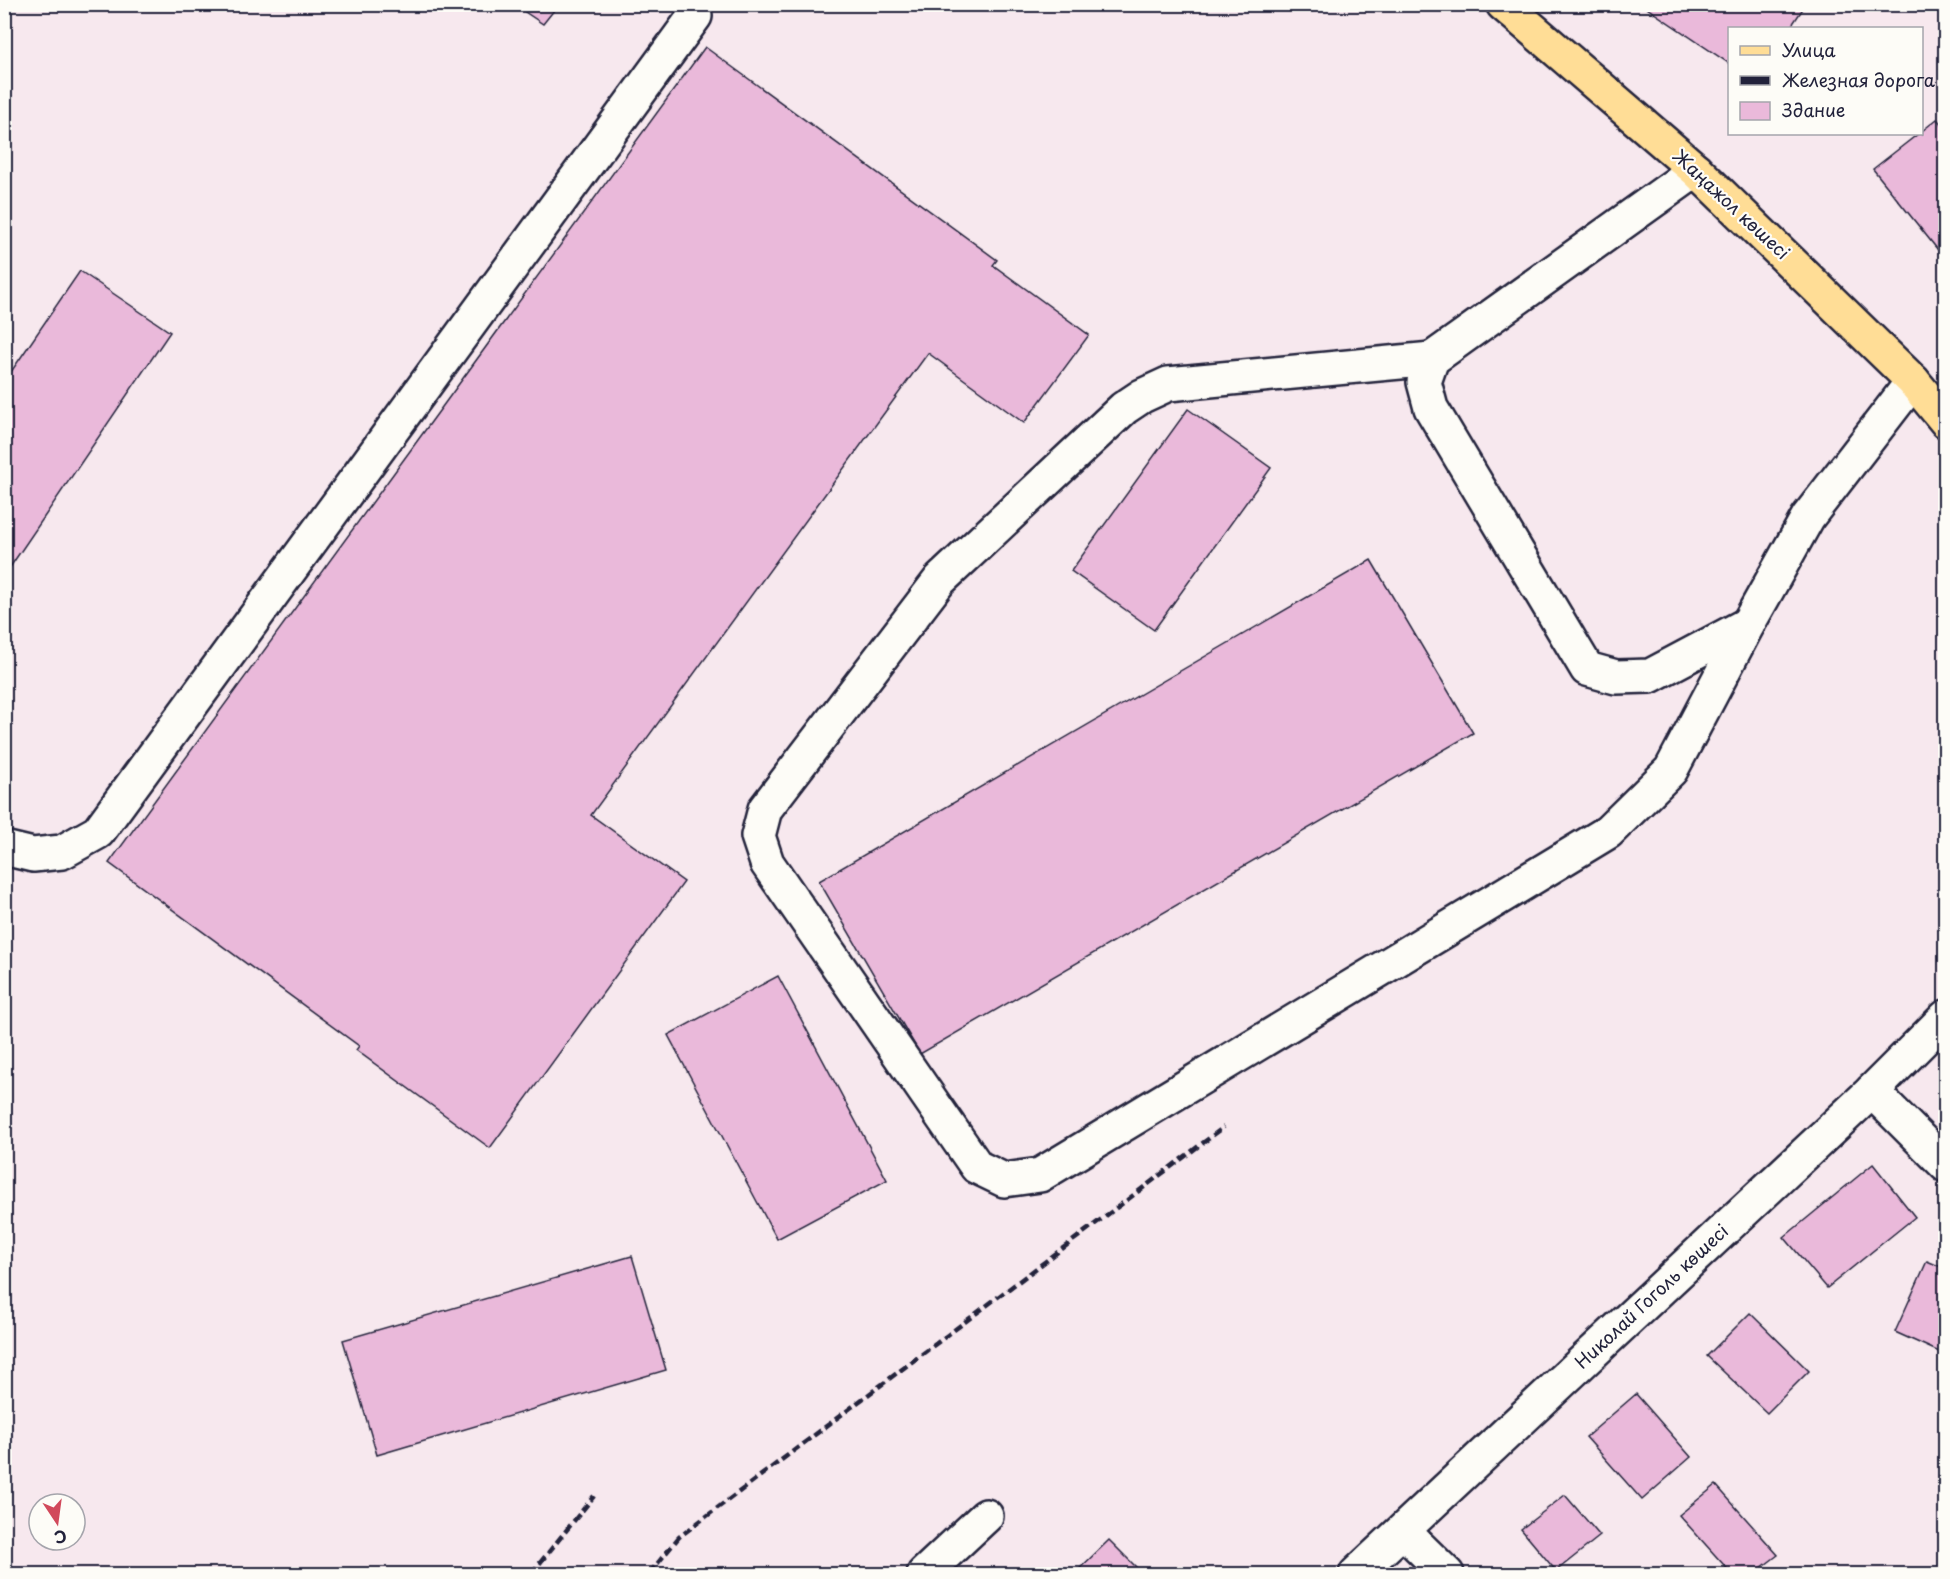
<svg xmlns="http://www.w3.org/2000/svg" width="1950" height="1579" font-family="'Playpen Sans',sans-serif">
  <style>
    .building { fill: #eab9da; stroke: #22223b; stroke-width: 1.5 }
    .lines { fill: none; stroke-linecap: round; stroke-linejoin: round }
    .minor-casing { stroke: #22223b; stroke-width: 38 }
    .major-casing { stroke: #22223b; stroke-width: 38 }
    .minor { stroke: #fdfcf7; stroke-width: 33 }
    .major { stroke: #ffdd96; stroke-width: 33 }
    .rail { stroke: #22223b; stroke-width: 4.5; stroke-dasharray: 9 4.5; stroke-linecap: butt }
    .labels { text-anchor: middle; stroke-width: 4.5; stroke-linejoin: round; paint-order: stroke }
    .street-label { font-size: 18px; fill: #22223b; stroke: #fdfcf7 }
  </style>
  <rect width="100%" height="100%" fill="#f7e8ee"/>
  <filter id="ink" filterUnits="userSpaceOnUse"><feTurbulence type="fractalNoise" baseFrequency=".0167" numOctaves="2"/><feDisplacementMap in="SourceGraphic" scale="12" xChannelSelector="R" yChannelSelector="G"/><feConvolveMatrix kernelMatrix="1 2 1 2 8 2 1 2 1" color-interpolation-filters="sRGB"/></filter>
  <g filter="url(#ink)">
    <g class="building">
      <polygon points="513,4 559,4 543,24"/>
      <polygon points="1641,4 1806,4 1790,28 1730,28 1730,64"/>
      <polygon points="705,47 997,260 993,265 1089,335 1024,423 928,353 591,815 684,882 490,1148 356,1050 359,1046 109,863"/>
      <polygon points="1937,119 1946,130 1946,260 1873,169 1918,134 1922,134 1922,131"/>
      <polygon points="80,271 170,332 4,576 4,382"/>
      <polygon points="1188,409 1271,468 1154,630 1071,571"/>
      <polygon points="1371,560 1473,733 920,1054 819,881"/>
      <polygon points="778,976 887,1180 777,1239 668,1035"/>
      <polygon points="1873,1164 1915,1217 1827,1288 1784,1237"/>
      <polygon points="632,1256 666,1370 377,1455 343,1340"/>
      <polygon points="1927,1261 1946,1269 1946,1355 1895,1332"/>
      <polygon points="1750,1313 1809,1371 1767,1413 1707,1356"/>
      <polygon points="1636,1394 1691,1457 1642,1500 1586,1437"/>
      <polygon points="1716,1485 1778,1555 1753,1574 1732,1574 1679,1515"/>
      <polygon points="1565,1495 1600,1536 1556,1571 1521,1529"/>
      <polygon points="1109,1540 1143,1574 1074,1574"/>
    </g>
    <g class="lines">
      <defs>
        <g id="minor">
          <polyline points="1696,170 1432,359 1424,382 1431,408 1587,669 1616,677 1650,676 1748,624"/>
          <polyline points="1432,359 1168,384 1142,396 1124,408 940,580 765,809 758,836 767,863 977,1167 1004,1180 1040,1175 1608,832 1671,770 1748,624 1808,517 1913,381"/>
          <polyline points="4,848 33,855 62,852 98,832 695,16"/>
          <polyline points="1872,1091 1946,1165"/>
          <polyline points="1404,1532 1447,1574"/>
          <polyline points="924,1574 986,1516"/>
          <polyline points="1356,1574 1872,1091 1946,1017"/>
        </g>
        <polyline id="major" points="1503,4 1696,170 1913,381 1946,421"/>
      </defs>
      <use href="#minor" class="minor-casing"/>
      <use href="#major" class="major-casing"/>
      <use href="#minor" class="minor"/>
      <use href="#major" class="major"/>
      <g class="rail">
        <polyline points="531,1574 594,1496"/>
        <polyline points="649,1574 679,1537 1224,1127"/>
      </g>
    </g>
  </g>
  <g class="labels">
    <g class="street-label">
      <text transform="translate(1731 205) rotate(43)" y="6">Жаңажол көшесі</text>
      <text transform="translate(1652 1297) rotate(-43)" y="6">Николай Гоголь көшесі</text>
    </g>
  </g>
  <rect width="1950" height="1579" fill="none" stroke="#fdfcf7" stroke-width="24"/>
  <rect x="12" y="12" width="1926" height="1555" fill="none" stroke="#22223b" stroke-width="2" filter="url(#ink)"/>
  <rect x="1728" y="27" width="195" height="108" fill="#fdfcf7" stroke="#a5a5ac" stroke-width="1.5"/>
  <rect x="1740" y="46" width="30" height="9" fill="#ffdd96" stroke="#a5a5ac" stroke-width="1.5"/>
  <text x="1782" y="57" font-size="18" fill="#22223b">Улица</text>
  <rect x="1740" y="76" width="30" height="9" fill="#22223b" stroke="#a5a5ac" stroke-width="1.5"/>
  <text x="1782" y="87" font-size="18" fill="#22223b">Железная дорога</text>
  <rect x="1740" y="102" width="30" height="18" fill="#eab9da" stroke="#a5a5ac" stroke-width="1.5"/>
  <text x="1782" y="117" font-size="18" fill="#22223b">Здание</text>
  <g transform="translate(57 1522) rotate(167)"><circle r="28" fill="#fdfcf7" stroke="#a5a5ac" stroke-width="1.5"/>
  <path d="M0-4.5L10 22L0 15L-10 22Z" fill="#d1495b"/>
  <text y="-9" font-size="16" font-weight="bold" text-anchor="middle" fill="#22223b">С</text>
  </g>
</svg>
